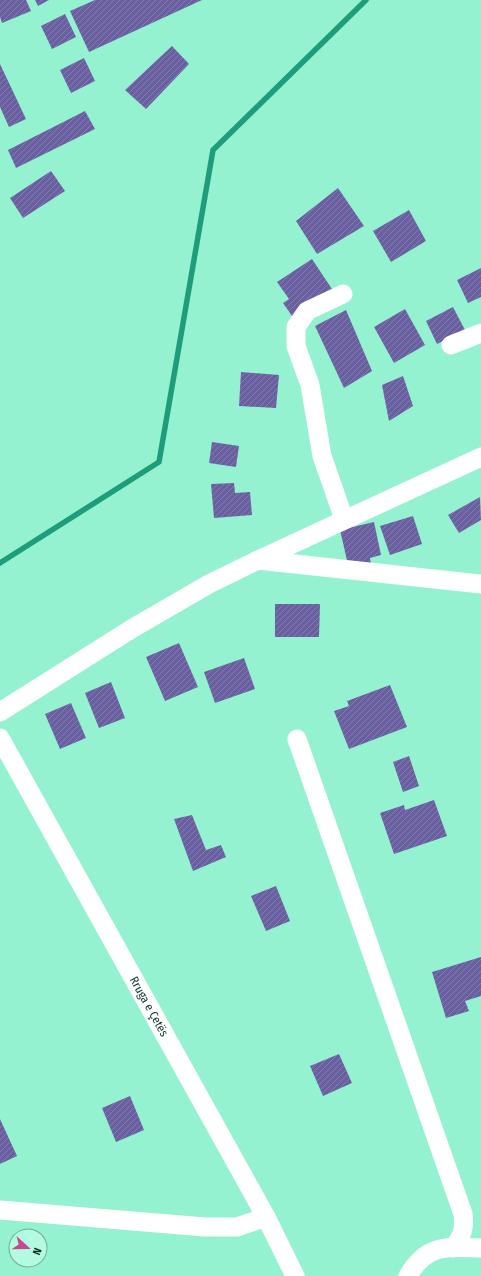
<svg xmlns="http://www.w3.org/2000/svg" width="481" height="1276" font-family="'Fira Sans Condensed',sans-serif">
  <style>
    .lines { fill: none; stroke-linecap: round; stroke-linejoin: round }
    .stream { stroke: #1f9d7b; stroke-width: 5.5 }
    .building { fill: url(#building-hatch) }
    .street { stroke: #fff; stroke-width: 19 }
    .labels { text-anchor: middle; stroke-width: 4; stroke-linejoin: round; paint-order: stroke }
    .street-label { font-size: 12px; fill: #0b3427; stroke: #b3fbe0 }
  </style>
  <defs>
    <pattern id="building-hatch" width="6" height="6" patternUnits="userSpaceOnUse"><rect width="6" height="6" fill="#6a60a1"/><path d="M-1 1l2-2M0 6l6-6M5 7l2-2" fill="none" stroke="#817daa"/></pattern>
  </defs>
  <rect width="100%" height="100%" fill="#95f2d1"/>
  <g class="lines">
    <polyline class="stream" points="0,563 159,462 213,150 366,0"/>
  </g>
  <g class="building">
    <polygon points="0,0 26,0 31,11 2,23 0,17"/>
    <polygon points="35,0 49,0 38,6"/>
    <polygon points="95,0 202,0 89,52 70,11"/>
    <polygon points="65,14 76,37 52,49 41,26"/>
    <polygon points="172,46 189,64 146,109 125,90"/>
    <polygon points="84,58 95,81 71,93 60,70"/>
    <polygon points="0,64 26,119 9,127 0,107"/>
    <polygon points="85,111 95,129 16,168 8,150"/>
    <polygon points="51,171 65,191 23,218 10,198"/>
    <polygon points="338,188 364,226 317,254 296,221"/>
    <polygon points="409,210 426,241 391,262 373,231"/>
    <polygon points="312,259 332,289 292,316 283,303 289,299 277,282"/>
    <polygon points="481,268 481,297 468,303 457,280"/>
    <polygon points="453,307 465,330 437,344 426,321"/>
    <polygon points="405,309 425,345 394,363 374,327"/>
    <polygon points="346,310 372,371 344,388 315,326"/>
    <polygon points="241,372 279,375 276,408 239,406"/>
    <polygon points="403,376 413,406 389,421 382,385"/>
    <polygon points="212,442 239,446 236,467 209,463"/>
    <polygon points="234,483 235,493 250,492 252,515 214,518 211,484"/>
    <polygon points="480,497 481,520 459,533 448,515"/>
    <polygon points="413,516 422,544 390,555 380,526"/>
    <polygon points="374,522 381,555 370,558 371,564 349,569 340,530"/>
    <polygon points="275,604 320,604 319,637 275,637"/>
    <polygon points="179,643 198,687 165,701 146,657"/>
    <polygon points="244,658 255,689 215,703 204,672"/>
    <polygon points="111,682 125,718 99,728 85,693"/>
    <polygon points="390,685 407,727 349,749 334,711 349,706 347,701"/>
    <polygon points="71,703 86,738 60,749 45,714"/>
    <polygon points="409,756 419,786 403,792 393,762"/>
    <polygon points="434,800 447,836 394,854 380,813 404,805 405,810"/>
    <polygon points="192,815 206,850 221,845 226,857 193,871 174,819"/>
    <polygon points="276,886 290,921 266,931 251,896"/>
    <polygon points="481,957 481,996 465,1001 469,1011 446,1018 432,972"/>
    <polygon points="339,1054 352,1083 323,1096 310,1066"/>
    <polygon points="130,1096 144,1130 116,1142 102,1108"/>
    <polygon points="0,1119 17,1156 0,1164"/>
  </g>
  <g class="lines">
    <g class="street">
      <polyline points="343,294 307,311 296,327 296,346 310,385 322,456 344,519"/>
      <polyline points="451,345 481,333"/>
      <polyline points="258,560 481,457"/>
      <polyline points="0,712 133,628 209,584 258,560 481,584"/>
      <path id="s1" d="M 0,738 L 266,1217 L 295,1276"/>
      <path d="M 297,739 L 463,1214 C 465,1228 462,1237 453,1248"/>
      <polyline points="0,1210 205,1227 237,1227 266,1217"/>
      <path d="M 408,1276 C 427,1243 447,1247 481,1248"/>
    </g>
  </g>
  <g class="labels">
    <g class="street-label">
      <text dy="4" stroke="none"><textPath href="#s1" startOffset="307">Rruga e Çetës</textPath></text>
    </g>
  </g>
  <g transform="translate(28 1248) rotate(111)"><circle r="19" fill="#b3fbe0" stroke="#70ab96"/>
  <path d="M0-3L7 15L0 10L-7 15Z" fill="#c94790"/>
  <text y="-6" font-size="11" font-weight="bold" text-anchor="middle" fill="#0b3427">N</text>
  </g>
</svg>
